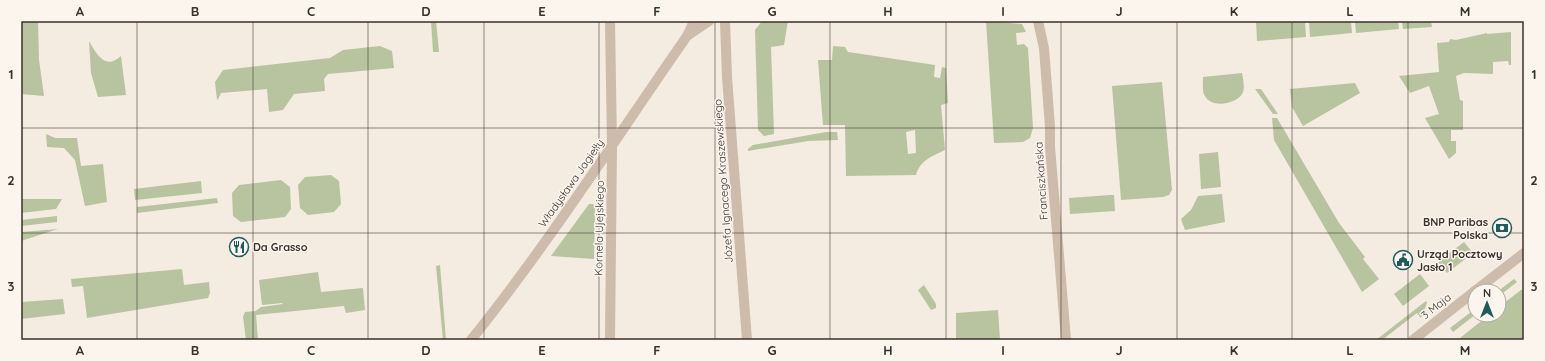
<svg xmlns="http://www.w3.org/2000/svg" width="1545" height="361" font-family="Quicksand,sans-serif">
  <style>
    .green { fill: #b8c4a0; fill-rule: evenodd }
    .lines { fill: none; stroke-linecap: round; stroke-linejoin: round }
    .minor { stroke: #cdbbac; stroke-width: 10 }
    .tertiary { stroke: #cdbbac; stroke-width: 10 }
    .grid { fill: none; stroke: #3b302b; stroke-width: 1; stroke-opacity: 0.55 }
    .labels { text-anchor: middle; stroke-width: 3; stroke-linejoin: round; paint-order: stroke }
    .street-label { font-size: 11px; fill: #3b302b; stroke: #fbf5ee }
    .poi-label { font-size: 11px; font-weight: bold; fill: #3b302b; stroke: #fbf5ee; text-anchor: start }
    .neatline { fill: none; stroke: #3b302b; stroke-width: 1.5 }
    .grid-label { font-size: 13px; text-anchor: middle; font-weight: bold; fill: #3b302b }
  </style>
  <rect width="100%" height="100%" fill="#f4ebe1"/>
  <g class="green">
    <polygon points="21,21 38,21 39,60 44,96 21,94"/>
    <polygon points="431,21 436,21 439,52 433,52"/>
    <polygon points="762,21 788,21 784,45 771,47 774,134 764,136 758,130 755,30"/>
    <polygon points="986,21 1022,24 1026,32 1016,33 1017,45 1024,44 1028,48 1033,128 1030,138 1023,142 994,143"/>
    <polygon points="1256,21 1305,21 1306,37 1257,41"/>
    <polygon points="1309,21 1351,21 1352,33 1310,37"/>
    <polygon points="1355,21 1398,21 1399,29 1356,33"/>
    <polygon points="1402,21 1431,21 1432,27 1403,29"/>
    <polygon points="1511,32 1511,65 1509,65 1508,61 1493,62 1493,74 1464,73 1456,76 1460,100 1463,101 1463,130 1451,130 1451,141 1456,141 1456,153 1449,159 1425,118 1439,114 1429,86 1410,93 1399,76 1439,72 1437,43 1449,42 1450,39 1456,40 1487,33 1487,34"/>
    <path d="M 89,41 C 96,53 105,71 121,56 L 126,95 L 98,97 L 91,73 Z"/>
    <polygon points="380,46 392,51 394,68 328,74 324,79 325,91 294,94 283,110 269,112 267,89 221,93 218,99 217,100 215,82 223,70 330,58 343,50"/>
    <path d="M 833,46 L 845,47 L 848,52 L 935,65 L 934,77 L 940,78 L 942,67 L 946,68 L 948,103 L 941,105 L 945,150 C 933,156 920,160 916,175 L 846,176 L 845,125 L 823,125 L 818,60 L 832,60 ZM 915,130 L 916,153 L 908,154 L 906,132 Z"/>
    <path d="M 1242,73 C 1243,79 1245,87 1243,92 C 1239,104 1211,109 1205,96 C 1202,92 1203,83 1203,77 Z"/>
    <polygon points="1162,82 1172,190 1169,195 1163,197 1121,200 1112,86"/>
    <polygon points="1355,83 1360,93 1303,126 1292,107 1290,89"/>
    <polygon points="1255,89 1261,89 1278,114 1273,114"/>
    <polygon points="1272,118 1277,118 1339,223 1365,257 1363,259 1379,279 1362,292 1274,140"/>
    <polygon points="826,132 837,132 838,140 808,141 748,151 748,149 753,145"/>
    <polygon points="46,134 55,138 77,138 81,166 103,164 107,202 85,206 75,160 64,148 47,147"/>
    <polygon points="1218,152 1221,187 1201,189 1199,154"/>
    <polygon points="331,175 339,181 341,204 334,212 308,215 300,208 298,185 305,177"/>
    <polygon points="281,180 290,187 291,209 285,217 241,222 233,216 232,193 239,185"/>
    <polygon points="201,181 202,193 135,200 135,199 134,189"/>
    <polygon points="1222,194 1225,222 1185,230 1181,219 1191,210 1198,196"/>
    <polygon points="1110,195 1114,195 1115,211 1070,214 1069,198"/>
    <polygon points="217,198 218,203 137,213 137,207"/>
    <polygon points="21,199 62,199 56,209 21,213"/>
    <polygon points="589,204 593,204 595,207 594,259 551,256"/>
    <polygon points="57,216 57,222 21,226 21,220"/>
    <polygon points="58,229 21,241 21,232"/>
    <polygon points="1464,242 1473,253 1447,273 1438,262"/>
    <polygon points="440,265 446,340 443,340 436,266"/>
    <polygon points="182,269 184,285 209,282 210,293 208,298 87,318 83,286 72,287 71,279"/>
    <polygon points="318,272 321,292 363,288 365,310 346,313 344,306 256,315 258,340 246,340 243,317 245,312 256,311 261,307 283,304 282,303 262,305 259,280"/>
    <polygon points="1420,274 1429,286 1403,306 1394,294"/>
    <polygon points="1514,279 1517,282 1499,296 1499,291 1498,291"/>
    <polygon points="924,285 936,304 936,308 931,310 918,290"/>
    <polygon points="1521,290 1524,290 1524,340 1462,340 1460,338 1489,315 1499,315 1499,307"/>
    <polygon points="63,299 65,314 21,319 21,302"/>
    <polygon points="1426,301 1427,303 1421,318 1417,313 1382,340 1376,340"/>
    <polygon points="1475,309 1475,315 1453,332 1450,328"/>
    <polygon points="998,310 1000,340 956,340 956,313"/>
  </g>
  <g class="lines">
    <g class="minor">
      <polyline points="725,21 727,77 747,340"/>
      <polyline points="1038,21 1044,48 1050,127 1050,147 1066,340"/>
      <polyline points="688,35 709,21"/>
      <path d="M 471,340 C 549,243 616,138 687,36 L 694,21"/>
      <polyline points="610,340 612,145 610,21"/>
    </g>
    <g class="tertiary">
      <polyline points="1475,291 1524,253"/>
      <polyline points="1413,340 1475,291"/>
    </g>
  </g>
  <path class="grid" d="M 137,21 L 137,340M 253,21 L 253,340M 368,21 L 368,340M 484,21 L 484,340M 599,21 L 599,340M 715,21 L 715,340M 830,21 L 830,340M 946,21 L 946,340M 1061,21 L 1061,340M 1177,21 L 1177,340M 1292,21 L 1292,340M 1408,21 L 1408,340M 21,128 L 1524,128M 21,233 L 1524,233"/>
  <defs>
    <symbol id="bank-ring" viewBox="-11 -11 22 22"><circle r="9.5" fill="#fbf5ee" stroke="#1f5a5e" stroke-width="1.5"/><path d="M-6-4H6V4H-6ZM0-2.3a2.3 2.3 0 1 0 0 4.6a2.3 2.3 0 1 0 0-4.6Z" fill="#1f5a5e"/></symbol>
    <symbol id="restaurant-ring" viewBox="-11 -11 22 22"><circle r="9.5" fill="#fbf5ee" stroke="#1f5a5e" stroke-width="1.5"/><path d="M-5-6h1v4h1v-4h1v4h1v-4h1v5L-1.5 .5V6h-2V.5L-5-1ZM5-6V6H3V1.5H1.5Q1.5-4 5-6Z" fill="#1f5a5e"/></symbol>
    <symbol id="civic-ring" viewBox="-11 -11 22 22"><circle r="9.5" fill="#fbf5ee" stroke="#1f5a5e" stroke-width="1.5"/><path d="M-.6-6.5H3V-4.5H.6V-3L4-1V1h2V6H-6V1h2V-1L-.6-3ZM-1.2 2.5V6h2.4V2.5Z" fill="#1f5a5e"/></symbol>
  </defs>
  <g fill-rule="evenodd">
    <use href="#bank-ring" x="1491" y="217" width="22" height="22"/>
    <use href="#restaurant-ring" x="228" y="236" width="22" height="22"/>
    <use href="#civic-ring" x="1392" y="249" width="22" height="22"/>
  </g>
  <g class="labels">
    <g class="street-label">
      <text transform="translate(723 181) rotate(-94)" y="4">Józefa Ignacego Kraszewskiego</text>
      <text transform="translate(1041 181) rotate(-94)" y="4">Franciszkańska</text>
      <text transform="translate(571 183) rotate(-55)" y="4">Władysława Jagiełły</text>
      <text transform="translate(599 228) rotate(-89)" y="4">Kornela Ujejskiego</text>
      <text transform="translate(1436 306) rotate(-38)" y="4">3 Maja</text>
    </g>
    <g class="poi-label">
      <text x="1488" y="226" text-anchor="end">BNP Paribas<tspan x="1488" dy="13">Polska</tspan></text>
      <text x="253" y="251">Da Grasso</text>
      <text x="1417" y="258">Urząd Pocztowy<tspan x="1417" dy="13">Jasło 1</tspan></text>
    </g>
  </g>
  <rect width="1545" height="361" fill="none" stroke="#fbf5ee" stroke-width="44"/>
  <g transform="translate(1487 303)"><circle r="19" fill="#fbf5ee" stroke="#aea6a0"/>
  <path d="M0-3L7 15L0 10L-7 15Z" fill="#1f5a5e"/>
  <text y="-6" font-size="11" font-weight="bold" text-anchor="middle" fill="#3b302b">N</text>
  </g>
  <rect x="22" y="22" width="1501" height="317" class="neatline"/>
  <g class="grid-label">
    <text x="80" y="16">A</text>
    <text x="195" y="16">B</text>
    <text x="311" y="16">C</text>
    <text x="426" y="16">D</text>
    <text x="542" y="16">E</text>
    <text x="657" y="16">F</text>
    <text x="772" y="16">G</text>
    <text x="888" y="16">H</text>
    <text x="1003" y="16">I</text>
    <text x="1119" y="16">J</text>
    <text x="1234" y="16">K</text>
    <text x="1350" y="16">L</text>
    <text x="1465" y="16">M</text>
    <text x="11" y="79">1</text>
    <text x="1534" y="79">1</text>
    <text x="11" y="185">2</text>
    <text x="1534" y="185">2</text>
    <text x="11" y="291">3</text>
    <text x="1534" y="291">3</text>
    <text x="80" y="355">A</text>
    <text x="195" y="355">B</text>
    <text x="311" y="355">C</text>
    <text x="426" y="355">D</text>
    <text x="542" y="355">E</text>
    <text x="657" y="355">F</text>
    <text x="772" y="355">G</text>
    <text x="888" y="355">H</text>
    <text x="1003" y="355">I</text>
    <text x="1119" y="355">J</text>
    <text x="1234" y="355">K</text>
    <text x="1350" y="355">L</text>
    <text x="1465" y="355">M</text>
  </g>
</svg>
